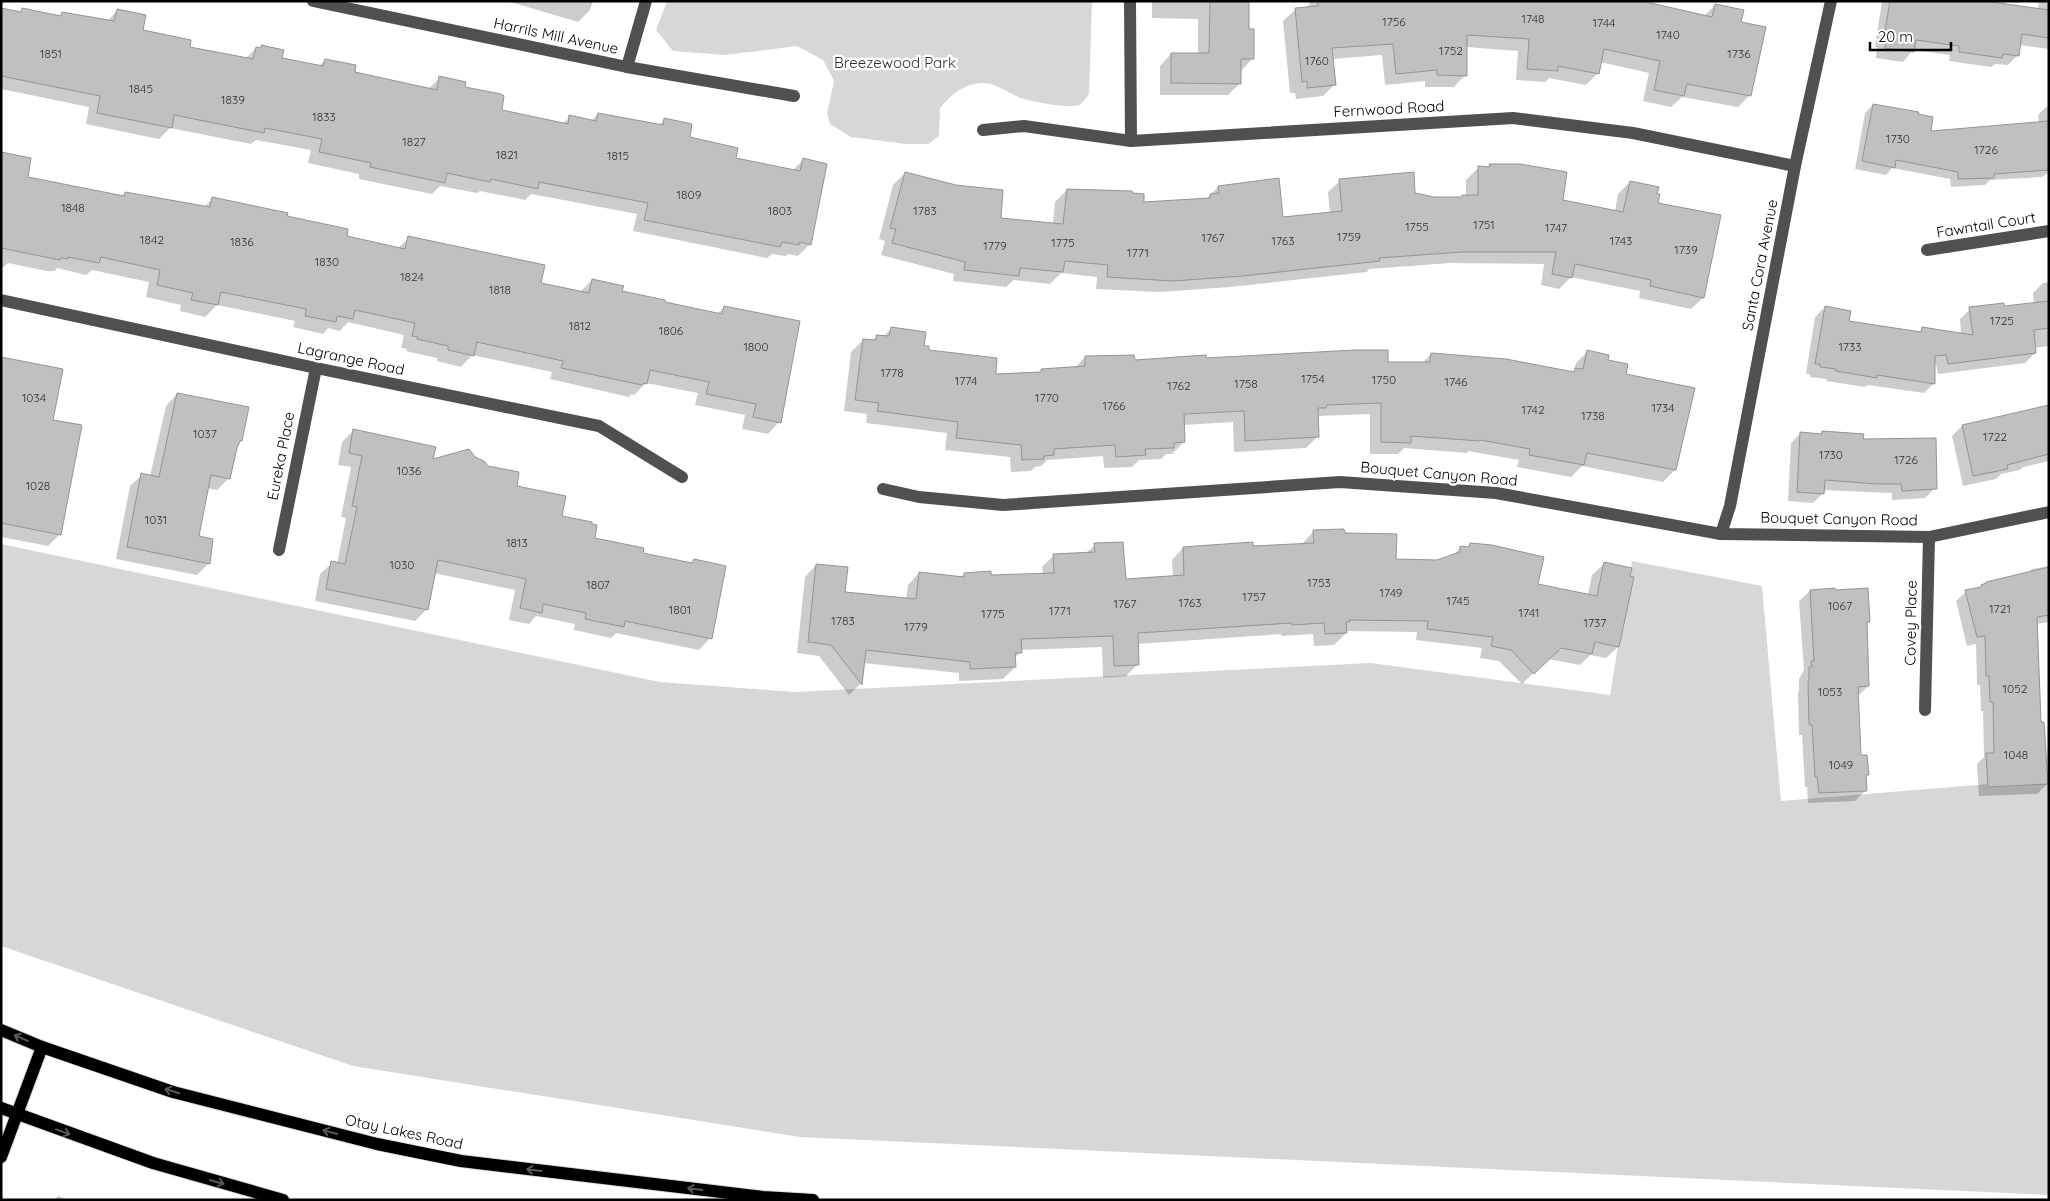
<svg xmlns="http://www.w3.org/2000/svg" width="2050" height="1201" font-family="Quicksand,sans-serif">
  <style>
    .green { fill: #d7d7d7 }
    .shadow { fill: #0003 }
    .building { fill: #c0c0c0; stroke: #949494 }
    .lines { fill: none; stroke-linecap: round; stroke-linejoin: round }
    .major-casing { stroke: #dbdbdb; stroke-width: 14 }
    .minor { stroke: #505050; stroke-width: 12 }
    .major { stroke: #000; stroke-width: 12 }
    .oneway { stroke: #595959 }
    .labels { text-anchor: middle; stroke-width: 5; stroke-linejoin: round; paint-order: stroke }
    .number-label { font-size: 12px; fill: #303030 }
    .street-label { font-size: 15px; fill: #000; stroke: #fff }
    .park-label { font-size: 15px; fill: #2e2e2e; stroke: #fff }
  </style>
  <rect width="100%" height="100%" fill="#fff"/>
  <g class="green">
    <path d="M 667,1 L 1092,1 L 1089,94 C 1086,98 1083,103 1079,105 C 1069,109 1028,101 1018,97 C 1007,92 994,82 982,83 C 963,84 951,95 940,108 L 939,136 L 928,144 L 906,144 L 851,137 L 830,124 L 827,114 L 834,81 L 823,60 L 797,46 L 725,55 L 673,51 L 656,30 Z"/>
    <polygon points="1,544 660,682 795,692 1371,663 1610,695 1632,561 1762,586 1781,801 2049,779 2049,1195 800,1137 353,1066 1,946"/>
  </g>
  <g class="shadow">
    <polygon points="507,1 593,1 590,10 578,22"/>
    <polygon points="1152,1 1248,1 1247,30 1252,59 1241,71 1239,84 1228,95 1160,95 1160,66 1171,54 1198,54 1198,19 1152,18"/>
    <polygon points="1311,1 1637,1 1704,16 1715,5 1740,23 1750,95 1738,107 1682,97 1671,107 1643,101 1649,73 1600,62 1598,73 1586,85 1549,78 1545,82 1516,80 1518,51 1466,47 1465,75 1454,87 1425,87 1425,81 1385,85 1382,55 1332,59 1334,85 1323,96 1296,99 1295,93 1290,93 1283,21 1295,10 1306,9"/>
    <polygon points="1882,1 1982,1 2038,10 2039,1 2049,1 2049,49 2019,45 2018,55 2008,65 1995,64 1991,67 1949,61 1950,55 1913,50 1903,62 1876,58 1877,47 1875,47"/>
    <polygon points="1,9 19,13 23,9 59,16 63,13 107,21 117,11 141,31 188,48 245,59 256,48 260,49 262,47 281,59 319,66 325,60 354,73 428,89 440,78 463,88 500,111 562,124 570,117 591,121 598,114 659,125 665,119 688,138 735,159 792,171 803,160 810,244 798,256 788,254 786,256 772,254 767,258 633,231 637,214 579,203 531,194 525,200 480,191 477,193 440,186 432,194 359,179 359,174 308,163 311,150 256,140 251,144 170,128 159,139 86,124 89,107 1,89"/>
    <polygon points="1873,105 1917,115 1929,132 2039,123 2038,115 2046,107 2049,107 2049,172 2042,177 1990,180 1985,185 1951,187 1950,179 1892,168 1886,175 1855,169 1865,113"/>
    <polygon points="1,154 26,178 122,197 125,193 204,207 213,198 286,217 345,237 398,248 409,238 539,284 580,292 592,280 621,292 717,314 724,307 779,422 768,434 742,429 745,415 695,405 698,393 646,383 634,395 631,394 629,397 550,379 552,372 472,355 461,367 437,361 437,358 406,351 407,349 401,348 404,335 348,322 340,331 328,328 323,334 293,327 295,321 217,305 205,317 180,311 181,305 146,297 149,282 92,270 86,275 57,268 55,271 47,271 8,263 1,269"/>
    <polygon points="1490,166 1561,201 1615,211 1618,194 1630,182 1656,195 1657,204 1703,298 1691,309 1639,298 1640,291 1571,277 1559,289 1541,285 1544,264 1450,263 1369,269 1367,272 1230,287 1160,292 1096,289 1097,277 1061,273 1050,284 1014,280 1006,287 953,281 954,274 881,255 885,241 879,239 893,185 905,173 999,219 1053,224 1055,202 1067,190 1143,203 1206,199 1218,187 1282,219 1330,214 1328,192 1340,181 1433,198 1460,199 1466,196 1466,180 1478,168 1488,168"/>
    <polygon points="2049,282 2049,346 2034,348 2035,353 2025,363 1938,374 1936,364 1933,365 1934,383 1924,393 1868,385 1865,387 1826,381 1827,379 1810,377 1810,374 1806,374 1815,317 1825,307 1848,322 1919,333 1923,329 1961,334 1960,319 1970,309 2003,308 2034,304 2033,293 2043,283"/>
    <polygon points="891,329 927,351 994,376 1039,373 1042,370 1075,368 1085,357 1133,361 1205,359 1387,364 1422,363 1431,354 1571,373 1574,371 1576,363 1587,352 1606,361 1625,375 1675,470 1663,482 1582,466 1571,477 1517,467 1519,460 1468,451 1467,453 1404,448 1398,454 1370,454 1370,414 1317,416 1318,436 1306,448 1234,452 1233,422 1183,425 1184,442 1172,454 1166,454 1161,459 1139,460 1132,467 1104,468 1103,456 1047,460 1041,466 1035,467 1031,471 1011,472 1010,457 945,450 947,433 866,423 867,414 844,411 851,352 863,340 872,341 877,337 883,337"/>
    <polygon points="1,358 51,421 60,534 48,546 1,537"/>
    <polygon points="177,394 241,441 237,445 229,478 217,490 207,488 197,537 209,563 197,575 116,559 130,486 142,475 150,476 166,406"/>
    <polygon points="2049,406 2049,461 2023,467 2020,470 2001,474 1996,479 1963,486 1952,436 1962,426"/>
    <polygon points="354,430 432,460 474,458 593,539 642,554 690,564 694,560 710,638 699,650 616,633 611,638 574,630 575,624 536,616 529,624 509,620 515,590 434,573 427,609 415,621 315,601 320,574 332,563 337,564 346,518 341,517 351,467 338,465 342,442"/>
    <polygon points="1822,432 1862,441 1935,488 1925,498 1892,500 1892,493 1823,490 1823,493 1813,503 1788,501 1791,443 1801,433 1820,435"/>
    <polygon points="1314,531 1343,534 1395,560 1437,561 1452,556 1461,547 1467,548 1470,544 1537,585 1588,595 1592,575 1604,564 1618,647 1606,658 1590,655 1580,665 1548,659 1522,684 1499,661 1480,658 1482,648 1416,640 1417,632 1346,631 1346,633 1334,645 1314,646 1313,634 1281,636 1281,634 1137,644 1138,664 1126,676 1103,678 1102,647 1020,650 1020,652 1014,659 1015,667 1003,679 959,681 959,673 863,663 860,684 849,695 819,656 797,653 805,577 816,565 844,593 906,599 908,585 919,573 961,578 964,574 990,577 1043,574 1042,567 1054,555 1086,553 1095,545 1125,580 1173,577 1172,560 1183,548 1302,544"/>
    <polygon points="2049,566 2049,622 2036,624 2040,723 2047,784 2037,794 1979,796 1977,764 1984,757 1983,711 1981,711 1980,685 1977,685 1976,644 1967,646 1956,601 1966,592 2028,573 2032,569"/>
    <polygon points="1810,591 1869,622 1866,625 1868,686 1858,696 1860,757 1866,756 1866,790 1855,801 1808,803 1807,787 1805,787 1802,735 1799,735 1798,693 1799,691 1799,679 1804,670 1799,601"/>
    <polygon points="58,1196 68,1200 54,1200"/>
  </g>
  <g class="building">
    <polygon points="1210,1 1249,1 1249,29 1254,29 1254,59 1241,59 1241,84 1171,83 1171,53 1209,53"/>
    <polygon points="1318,1 1642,1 1712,17 1715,4 1744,10 1741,22 1766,27 1751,96 1687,84 1684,96 1654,90 1660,61 1604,49 1599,74 1558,66 1558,71 1527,69 1529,39 1467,35 1467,76 1437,75 1437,70 1396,74 1393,44 1332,48 1336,85 1307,88 1307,81 1302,82 1295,8 1318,6"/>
    <polygon points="1890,1 1985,1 2049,10 2049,38 2022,34 2019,56 2003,54 2002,58 1959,52 1959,46 1916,40 1914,52 1885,48 1886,37 1884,37"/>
    <polygon points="1,8 21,12 22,8 61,16 62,12 114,21 117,9 146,15 143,30 191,40 190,47 253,59 256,47 261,48 261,45 284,50 282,58 323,66 325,59 356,65 355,72 437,90 439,76 466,82 465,87 501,94 504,96 502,110 568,124 569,115 596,121 598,113 663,125 664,118 692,124 690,137 738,148 736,158 800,171 803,158 827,164 811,245 800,242 799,245 782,242 780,247 644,220 648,203 539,182 538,189 491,179 490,182 447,173 445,183 370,167 371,163 319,152 322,139 265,128 264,133 174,115 172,128 97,113 100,96 1,76"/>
    <polygon points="1873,104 1919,112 1918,114 1933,117 1931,131 2049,121 2049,170 1994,174 1994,178 1958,179 1958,172 1896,160 1895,168 1862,161"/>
    <polygon points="1,152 31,158 28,177 124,196 125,192 210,207 212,197 288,213 287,216 348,229 347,236 405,249 408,236 545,265 541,283 589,293 592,279 624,286 622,291 665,300 665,302 722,314 724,306 800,321 781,423 753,417 756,404 706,394 709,382 650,370 647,384 643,383 642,385 561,368 563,361 477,342 474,356 448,350 448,346 417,339 418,337 412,336 415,323 355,310 353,319 337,316 336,322 305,316 306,309 221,292 218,305 191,300 193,293 157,285 160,270 101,257 99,263 68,257 68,259 60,258 60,260 1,248"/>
    <polygon points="1489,164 1520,164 1567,172 1563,200 1623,212 1630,181 1659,187 1657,194 1660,194 1658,203 1721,215 1704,298 1650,286 1651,280 1575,264 1572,278 1552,274 1556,252 1462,252 1379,258 1380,261 1243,276 1173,281 1107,277 1108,265 1065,261 1063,272 1020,268 1019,276 964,270 965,262 892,243 896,229 890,228 905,172 956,185 1003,190 1001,218 1063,224 1067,189 1132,191 1133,193 1144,194 1144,202 1210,198 1210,194 1219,193 1218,186 1279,178 1283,217 1342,211 1339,179 1414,172 1415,193 1434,197 1462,197 1462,195 1478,195 1478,166 1490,167"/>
    <polygon points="2049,301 2049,328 2034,330 2036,353 1948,364 1946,355 1935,356 1935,384 1877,375 1877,378 1836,371 1836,369 1820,367 1820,364 1815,364 1825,306 1851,311 1849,321 1921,332 1922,327 1973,335 1969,307 2004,303 2004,306"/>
    <polygon points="891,327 926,332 924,346 929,346 929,350 997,358 996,374 1041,372 1041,369 1085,366 1085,356 1134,355 1135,360 1206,355 1206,358 1355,350 1388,350 1388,362 1430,362 1431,353 1506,359 1574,372 1575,368 1583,369 1587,350 1609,355 1608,360 1628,364 1626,374 1695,388 1676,470 1587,453 1584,465 1529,455 1530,449 1480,440 1480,441 1411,436 1411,443 1381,442 1381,403 1327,405 1326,408 1318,408 1319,437 1245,441 1244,411 1184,414 1185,442 1174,443 1174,448 1145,449 1146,455 1116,457 1115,445 1054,449 1054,455 1044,456 1044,459 1022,460 1021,445 956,438 958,422 877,411 879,403 855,400 863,339 876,340 876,335 889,336"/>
    <polygon points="1,357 63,369 53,420 82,425 61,535 1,523"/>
    <polygon points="177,393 249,407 242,441 240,441 237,448 230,479 211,475 199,536 213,539 210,564 127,547 141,473 159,477"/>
    <polygon points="2049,405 2049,454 2007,465 2008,469 1973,476 1962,425"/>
    <polygon points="353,429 436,447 433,459 469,449 475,457 484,461 488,466 519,472 517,486 566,496 562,516 592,522 592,524 597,525 595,538 644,548 643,553 692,563 694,559 726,566 712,639 625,621 624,627 585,619 586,613 543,604 542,613 520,608 526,579 438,560 428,610 326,589 331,561 345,564 357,507 352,506 362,456 349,453"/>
    <polygon points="1822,431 1864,434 1863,439 1936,438 1937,489 1902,491 1901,484 1877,484 1825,480 1824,494 1797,492 1800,432 1822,434"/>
    <polygon points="1344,529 1345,533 1397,534 1396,559 1437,560 1460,552 1460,546 1469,547 1470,543 1492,545 1544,557 1538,584 1597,596 1604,562 1632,568 1630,576 1634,577 1619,647 1595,642 1592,654 1561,648 1534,674 1511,650 1491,646 1493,637 1427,629 1428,621 1349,620 1350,622 1346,622 1347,633 1325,634 1324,623 1292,625 1292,623 1138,633 1139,665 1114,666 1113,636 1021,639 1022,653 1015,653 1016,667 970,669 970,662 866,650 862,685 831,645 808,642 816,564 848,567 845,592 916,599 919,572 964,577 964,573 991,571 991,575 1054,573 1053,554 1095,552 1094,543 1123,542 1126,579 1184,575 1183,547 1253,542 1253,546 1314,543 1313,530"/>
    <polygon points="2049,567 2049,615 2037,617 2041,722 2044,722 2048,784 1988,787 1986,753 1994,753 1993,702 1990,702 1989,676 1986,676 1985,636 1977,637 1965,590 1981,587 1981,585 1986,583 1986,582"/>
    <polygon points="1835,588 1835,590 1868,588 1870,622 1867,622 1869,686 1858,687 1861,755 1867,755 1869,775 1866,775 1867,791 1819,793 1817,777 1815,777 1812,725 1809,725 1808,681 1809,681 1809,667 1812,667 1811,661 1814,661 1810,590"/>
  </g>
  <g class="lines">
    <defs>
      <g id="major">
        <polyline points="1,1030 42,1047 173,1092 377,1144 461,1161 763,1197 813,1200"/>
        <polyline points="1,1108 153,1163 283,1200"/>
        <polyline points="1,1157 42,1047"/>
      </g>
    </defs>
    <use href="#major" class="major-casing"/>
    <g class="minor">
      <polyline points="313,1 627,67 794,96"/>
      <polyline points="1130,1 1131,141"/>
      <polyline points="627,67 646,1"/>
      <polyline points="983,130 1024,126 1131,141 1513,118 1633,133 1795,166"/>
      <polyline points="1927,250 2049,231"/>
      <polyline points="1,300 316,368 599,426 682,477"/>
      <polyline points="883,489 919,497 1003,505 1340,482 1496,493 1721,534 1929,537 2049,512"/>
      <polyline points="1721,534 1730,506 1795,166 1831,1"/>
      <polyline points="279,550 316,368"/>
      <polyline points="1925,710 1929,537"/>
    </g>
    <use href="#major" class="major"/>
  </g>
  <defs><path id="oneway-shaft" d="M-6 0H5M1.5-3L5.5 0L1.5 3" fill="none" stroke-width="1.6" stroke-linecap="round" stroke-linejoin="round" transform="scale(1.25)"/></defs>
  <g class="oneway">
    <use href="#oneway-shaft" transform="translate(21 1038) rotate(-157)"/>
    <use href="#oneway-shaft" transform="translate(172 1091) rotate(-163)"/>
    <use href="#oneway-shaft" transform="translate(63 1132) rotate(20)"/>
    <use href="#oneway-shaft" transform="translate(330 1132) rotate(-165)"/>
    <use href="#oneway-shaft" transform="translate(534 1170) rotate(-173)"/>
    <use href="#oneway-shaft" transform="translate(217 1182) rotate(16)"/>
    <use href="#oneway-shaft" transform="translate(695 1189) rotate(-173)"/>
  </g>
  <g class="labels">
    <g class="number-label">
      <text x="1533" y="23">1748</text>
      <text x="1394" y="26">1756</text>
      <text x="1604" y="27">1744</text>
      <text x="1668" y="39">1740</text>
      <text x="1451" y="55">1752</text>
      <text x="51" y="58">1851</text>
      <text x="1739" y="58">1736</text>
      <text x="1317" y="65">1760</text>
      <text x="141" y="93">1845</text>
      <text x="233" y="104">1839</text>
      <text x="324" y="121">1833</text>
      <text x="1898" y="143">1730</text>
      <text x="414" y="146">1827</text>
      <text x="1986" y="154">1726</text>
      <text x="507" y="159">1821</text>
      <text x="618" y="160">1815</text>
      <text x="689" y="199">1809</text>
      <text x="73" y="212">1848</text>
      <text x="780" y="215">1803</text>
      <text x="925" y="215">1783</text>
      <text x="1484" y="229">1751</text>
      <text x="1417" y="231">1755</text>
      <text x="1556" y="232">1747</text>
      <text x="1349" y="241">1759</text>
      <text x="1213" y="242">1767</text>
      <text x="152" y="244">1842</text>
      <text x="1283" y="245">1763</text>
      <text x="1621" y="245">1743</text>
      <text x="242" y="246">1836</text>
      <text x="1063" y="247">1775</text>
      <text x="995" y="250">1779</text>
      <text x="1686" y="254">1739</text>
      <text x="1138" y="257">1771</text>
      <text x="327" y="266">1830</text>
      <text x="412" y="281">1824</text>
      <text x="500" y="294">1818</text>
      <text x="2002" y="325">1725</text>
      <text x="580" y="330">1812</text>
      <text x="671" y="335">1806</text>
      <text x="756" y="351">1800</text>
      <text x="1850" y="351">1733</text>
      <text x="892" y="377">1778</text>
      <text x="1313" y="383">1754</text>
      <text x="1384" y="384">1750</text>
      <text x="966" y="385">1774</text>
      <text x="1456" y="386">1746</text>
      <text x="1246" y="388">1758</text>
      <text x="1179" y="390">1762</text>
      <text x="34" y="402">1034</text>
      <text x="1047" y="402">1770</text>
      <text x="1114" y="410">1766</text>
      <text x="1663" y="412">1734</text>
      <text x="1533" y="414">1742</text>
      <text x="1593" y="420">1738</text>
      <text x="205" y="438">1037</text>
      <text x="1995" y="441">1722</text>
      <text x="1831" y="459">1730</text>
      <text x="1906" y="464">1726</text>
      <text x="409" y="475">1036</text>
      <text x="38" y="490">1028</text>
      <text x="156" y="524">1031</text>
      <text x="517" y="547">1813</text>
      <text x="402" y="569">1030</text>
      <text x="1319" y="587">1753</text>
      <text x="598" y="589">1807</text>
      <text x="1391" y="597">1749</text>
      <text x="1254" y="601">1757</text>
      <text x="1458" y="605">1745</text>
      <text x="1190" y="607">1763</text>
      <text x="1125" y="608">1767</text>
      <text x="1840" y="610">1067</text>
      <text x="2000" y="613">1721</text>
      <text x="680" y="614">1801</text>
      <text x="1060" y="615">1771</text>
      <text x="1529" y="617">1741</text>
      <text x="993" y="618">1775</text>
      <text x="843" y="625">1783</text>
      <text x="1595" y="627">1737</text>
      <text x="916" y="631">1779</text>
      <text x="2015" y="693">1052</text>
      <text x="1830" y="696">1053</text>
      <text x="2016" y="759">1048</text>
      <text x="1841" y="769">1049</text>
    </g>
    <g class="street-label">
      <text transform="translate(556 36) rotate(12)" y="5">Harrils Mill Avenue</text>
      <text transform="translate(1389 109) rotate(-3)" y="5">Fernwood Road</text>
      <text transform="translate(1986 225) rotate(-9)" y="5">Fawntail Court</text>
      <text transform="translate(1760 265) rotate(-79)" y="5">Santa Cora Avenue</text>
      <text transform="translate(351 359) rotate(12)" y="5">Lagrange Road</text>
      <text transform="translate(281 456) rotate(-79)" y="5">Eureka Place</text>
      <text transform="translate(1439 474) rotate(5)" y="5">Bouquet Canyon Road</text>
      <text transform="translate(1839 519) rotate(1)" y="5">Bouquet Canyon Road</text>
      <text transform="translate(1911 623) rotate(-89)" y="5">Covey Place</text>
      <text transform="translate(404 1132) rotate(12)" y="5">Otay Lakes Road</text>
    </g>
    <g class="park-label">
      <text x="895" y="68">Breezewood Park</text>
    </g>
  </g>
  <rect width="2050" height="1201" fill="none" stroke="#000000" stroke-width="5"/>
  <path d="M1870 42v8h81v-8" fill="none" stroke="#000000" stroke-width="2.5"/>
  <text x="1878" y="42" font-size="15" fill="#000000" stroke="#ffffff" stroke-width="4" paint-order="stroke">20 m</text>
</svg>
